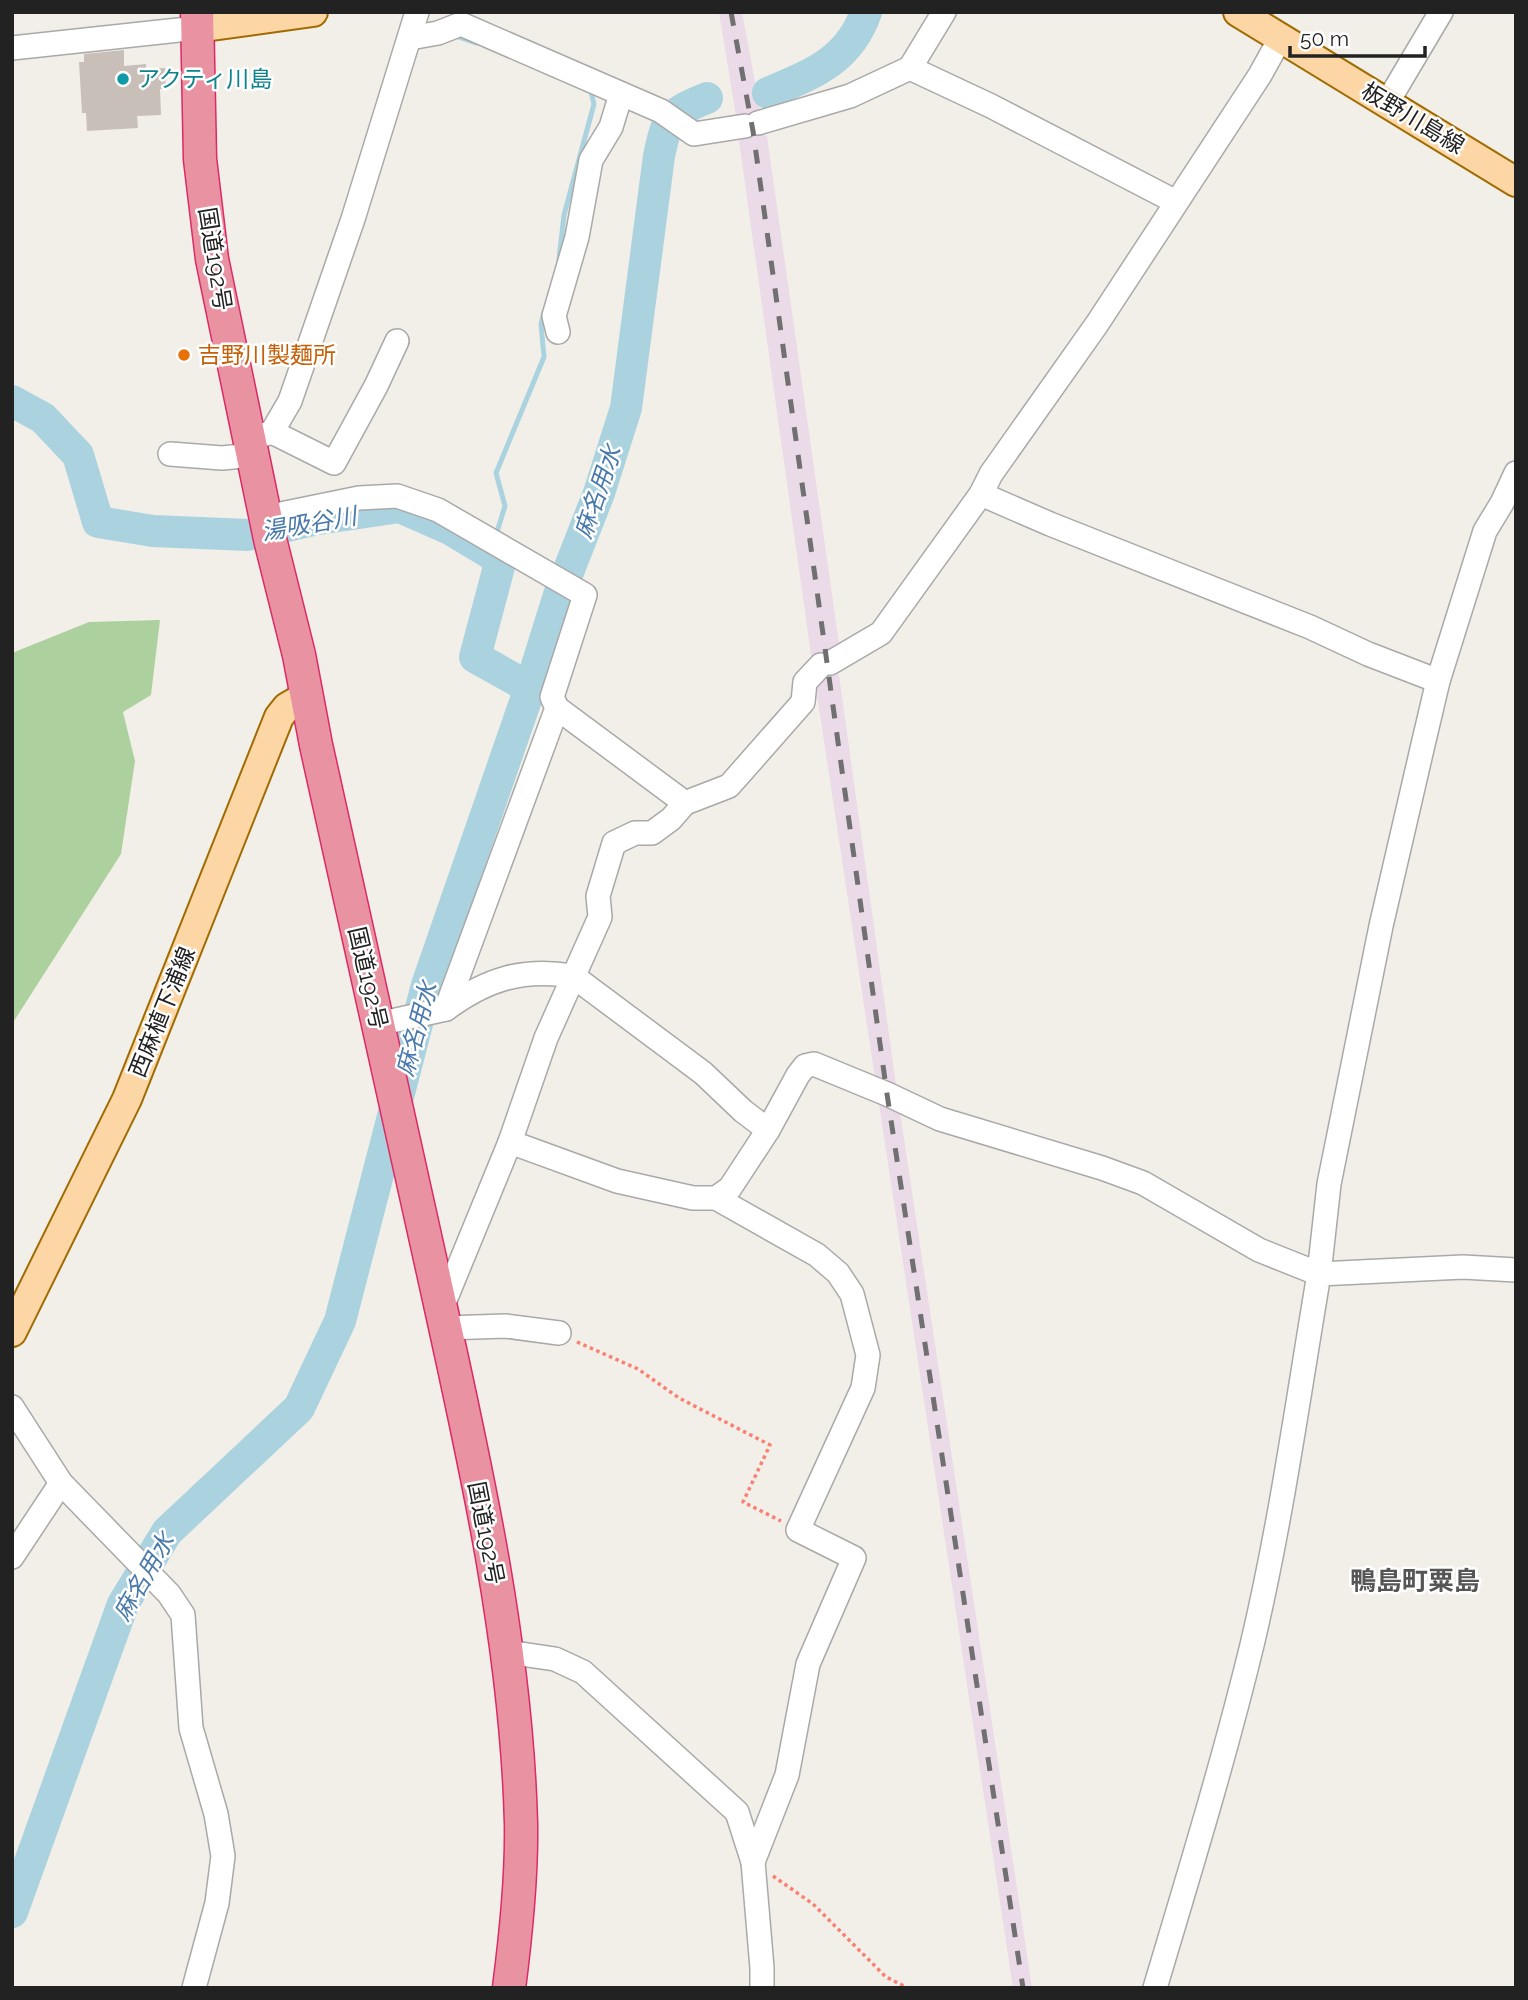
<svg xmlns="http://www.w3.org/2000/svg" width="1528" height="2000" font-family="Raleway,'Noto Sans JP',sans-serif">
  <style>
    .industrial { fill: #ebdbe8 }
    .forest { fill: #add19e }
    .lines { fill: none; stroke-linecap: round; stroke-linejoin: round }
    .stream { stroke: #aad3df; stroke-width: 5 }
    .river { stroke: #aad3df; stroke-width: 32 }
    .building { fill: #c7bfb8 }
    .minor-casing { stroke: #a9a9a9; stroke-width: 26 }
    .major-casing { stroke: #a06b00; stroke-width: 32 }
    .highway-casing { stroke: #dc2a67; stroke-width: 35 }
    .path { stroke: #fa8072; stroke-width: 3.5; stroke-dasharray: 3.5 3.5; stroke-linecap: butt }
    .minor { stroke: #fff; stroke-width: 23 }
    .major { stroke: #fcd6a4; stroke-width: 28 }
    .highway { stroke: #e892a2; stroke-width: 32 }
    .rail { stroke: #707070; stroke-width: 5; stroke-dasharray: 14 14; stroke-linecap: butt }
    .culture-dot { fill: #0f9aa8; stroke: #fff; stroke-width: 2.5 }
    .food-dot { fill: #e8710a; stroke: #fff; stroke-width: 2.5 }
    .labels { text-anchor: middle; stroke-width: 5; stroke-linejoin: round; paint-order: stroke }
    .culture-label { font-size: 23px; fill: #0d838f; stroke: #fff; text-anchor: start }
    .street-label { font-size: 23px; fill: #222; stroke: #fff }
    .food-label { font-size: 23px; fill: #c56008; stroke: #fff; text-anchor: start }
    .water-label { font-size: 24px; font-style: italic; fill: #4a7aab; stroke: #fff }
    .quarter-label { font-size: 26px; font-weight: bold; fill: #555; stroke: #fff }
  </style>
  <rect width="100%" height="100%" fill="#f2efe9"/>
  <polygon class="industrial" points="719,12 742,12 760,109 758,116 760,132 767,136 840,651 831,670 839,675 898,1099 1032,1988 1013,1988 812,662 739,141 746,134 736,116"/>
  <polygon class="forest" points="160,620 151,695 123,712 135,761 121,854 12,1024 12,653 89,622"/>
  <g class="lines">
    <g class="stream">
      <polyline points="456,36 476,43"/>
      <polyline points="559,259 564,215 594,104 591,92 588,90"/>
      <polyline points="496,535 505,506 496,473 544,357 541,324 544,312"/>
    </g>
    <g class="river">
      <path d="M 768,93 C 812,74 849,61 866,12"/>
      <polyline points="12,401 43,418 78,455 98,522 153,531 248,535 318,519 400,507 450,529 490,553 500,563 475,657 530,688"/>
      <path d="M 12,1912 L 123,1604 L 167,1532 L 299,1408 L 340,1321 L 427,985 L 530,688 L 559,595 L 599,493 L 626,408 L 659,156 C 667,117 670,113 707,98"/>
    </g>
  </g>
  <polygon class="building" points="124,50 124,66 146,64 146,69 165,68 166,89 160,89 161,115 137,116 138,128 87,131 86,113 82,113 79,62 84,62 84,54"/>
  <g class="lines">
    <defs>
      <g id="minor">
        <polyline points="410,38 438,33 461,24 661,111 694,134 745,126"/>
        <polyline points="12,48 197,28"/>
        <polyline points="910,68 944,12"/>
        <polyline points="1387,103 1441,12"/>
        <polyline points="758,123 850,96 910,68 991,106 1176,202"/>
        <polyline points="558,332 554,316 577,237 591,160 611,127 621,94"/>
        <polyline points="272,432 334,463 376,386 397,341"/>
        <polyline points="250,439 272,432 290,401 353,219 417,12"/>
        <polyline points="170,454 222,458 253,455"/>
        <polyline points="981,494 1050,524 1310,627 1368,654 1438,681"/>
        <polyline points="266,517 359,498 397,496 438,510 585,595 552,697 557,708 446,1009 378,1024"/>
        <polyline points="830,663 881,633 981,494 991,474 1097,324 1260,75 1281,37"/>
        <polyline points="557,708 685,803"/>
        <path d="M 446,1009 C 487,979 522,968 573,976 L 703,1073 L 743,1111 L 768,1130 L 798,1075 L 805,1066 L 814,1064 L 887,1094 L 940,1119 L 1102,1168 L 1143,1183 L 1259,1250 L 1319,1274 L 1329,1184 L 1381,926 L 1422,749 L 1438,681 L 1485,531 L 1502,503 L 1516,473"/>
        <polyline points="510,1142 617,1181 693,1198 716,1198 730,1188 768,1130"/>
        <polyline points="716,1198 817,1255 838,1273 852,1294 868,1355 863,1388 798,1530 854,1558 808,1664 787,1775 753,1862"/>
        <polyline points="441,1310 510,1142 546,1038 600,917 598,896 614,843 635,833 652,833 671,819 685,803 729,786 803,702 805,682 821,665"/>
        <polyline points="445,1328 506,1326 559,1333"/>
        <polyline points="12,1407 61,1483 169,1594 183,1615 191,1728 216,1814 223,1856 217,1903 194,1988"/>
        <polyline points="12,1557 61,1483"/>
        <polyline points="508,1652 555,1659 583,1672 737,1812 753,1862 762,1968 762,1988"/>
        <path d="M 1155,1988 C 1189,1874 1224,1760 1252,1645 C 1281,1523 1298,1398 1319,1274 L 1463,1267 L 1516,1270"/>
      </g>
      <g id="major">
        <polyline points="1238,12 1516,182"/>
        <polyline points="197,28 313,12"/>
        <polyline points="12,1332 127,1099 279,717 287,707 306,696"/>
      </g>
      <path id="highway" d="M 197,12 L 200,159 L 212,259 L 270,539 L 299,655 L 316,745 C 355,921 394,1097 433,1272 C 473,1454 516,1637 521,1823 C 522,1878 516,1934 509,1988"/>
    </defs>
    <use href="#minor" class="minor-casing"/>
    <use href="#major" class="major-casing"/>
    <use href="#highway" class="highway-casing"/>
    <g class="path">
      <polyline points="577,1342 638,1369 679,1398 770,1445 743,1502 781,1521"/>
      <polyline points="773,1876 813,1904 886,1977 908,1988"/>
    </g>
    <use href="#minor" class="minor"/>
    <use href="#major" class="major"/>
    <use href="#highway" class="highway"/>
    <polyline class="rail" points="731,12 753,131 887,1094 1023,1988"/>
  </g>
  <circle class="culture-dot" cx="123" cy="79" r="7"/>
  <circle class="food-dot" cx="184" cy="355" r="7"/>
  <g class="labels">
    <g class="culture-label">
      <text x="137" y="87">アクティ川島</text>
    </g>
    <g class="street-label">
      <text transform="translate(1413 118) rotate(31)" y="8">板野川島線</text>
      <text transform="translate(215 259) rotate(81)" y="8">国道192号</text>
      <text transform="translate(368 978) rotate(77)" y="8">国道192号</text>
      <text transform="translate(162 1012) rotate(-68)" y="8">西麻植下浦線</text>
      <text transform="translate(486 1533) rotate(79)" y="8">国道192号</text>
    </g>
    <g class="food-label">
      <text x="198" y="363">吉野川製麺所</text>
    </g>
    <g class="water-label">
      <text transform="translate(598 492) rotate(-71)" y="8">麻名用水</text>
      <text transform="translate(309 524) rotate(-10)" y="8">湯吸谷川</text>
      <text transform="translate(417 1029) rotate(-75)" y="8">麻名用水</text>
      <text transform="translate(144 1577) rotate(-60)" y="8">麻名用水</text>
    </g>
    <g class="quarter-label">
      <text x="1415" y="1590">鴨島町粟島</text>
    </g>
  </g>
  <rect width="1528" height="2000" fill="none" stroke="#222222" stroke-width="28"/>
  <path d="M1290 46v10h135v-10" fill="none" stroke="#222222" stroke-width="3.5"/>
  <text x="1300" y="46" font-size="21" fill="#222222" stroke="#ffffff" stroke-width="5" paint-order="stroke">50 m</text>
</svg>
